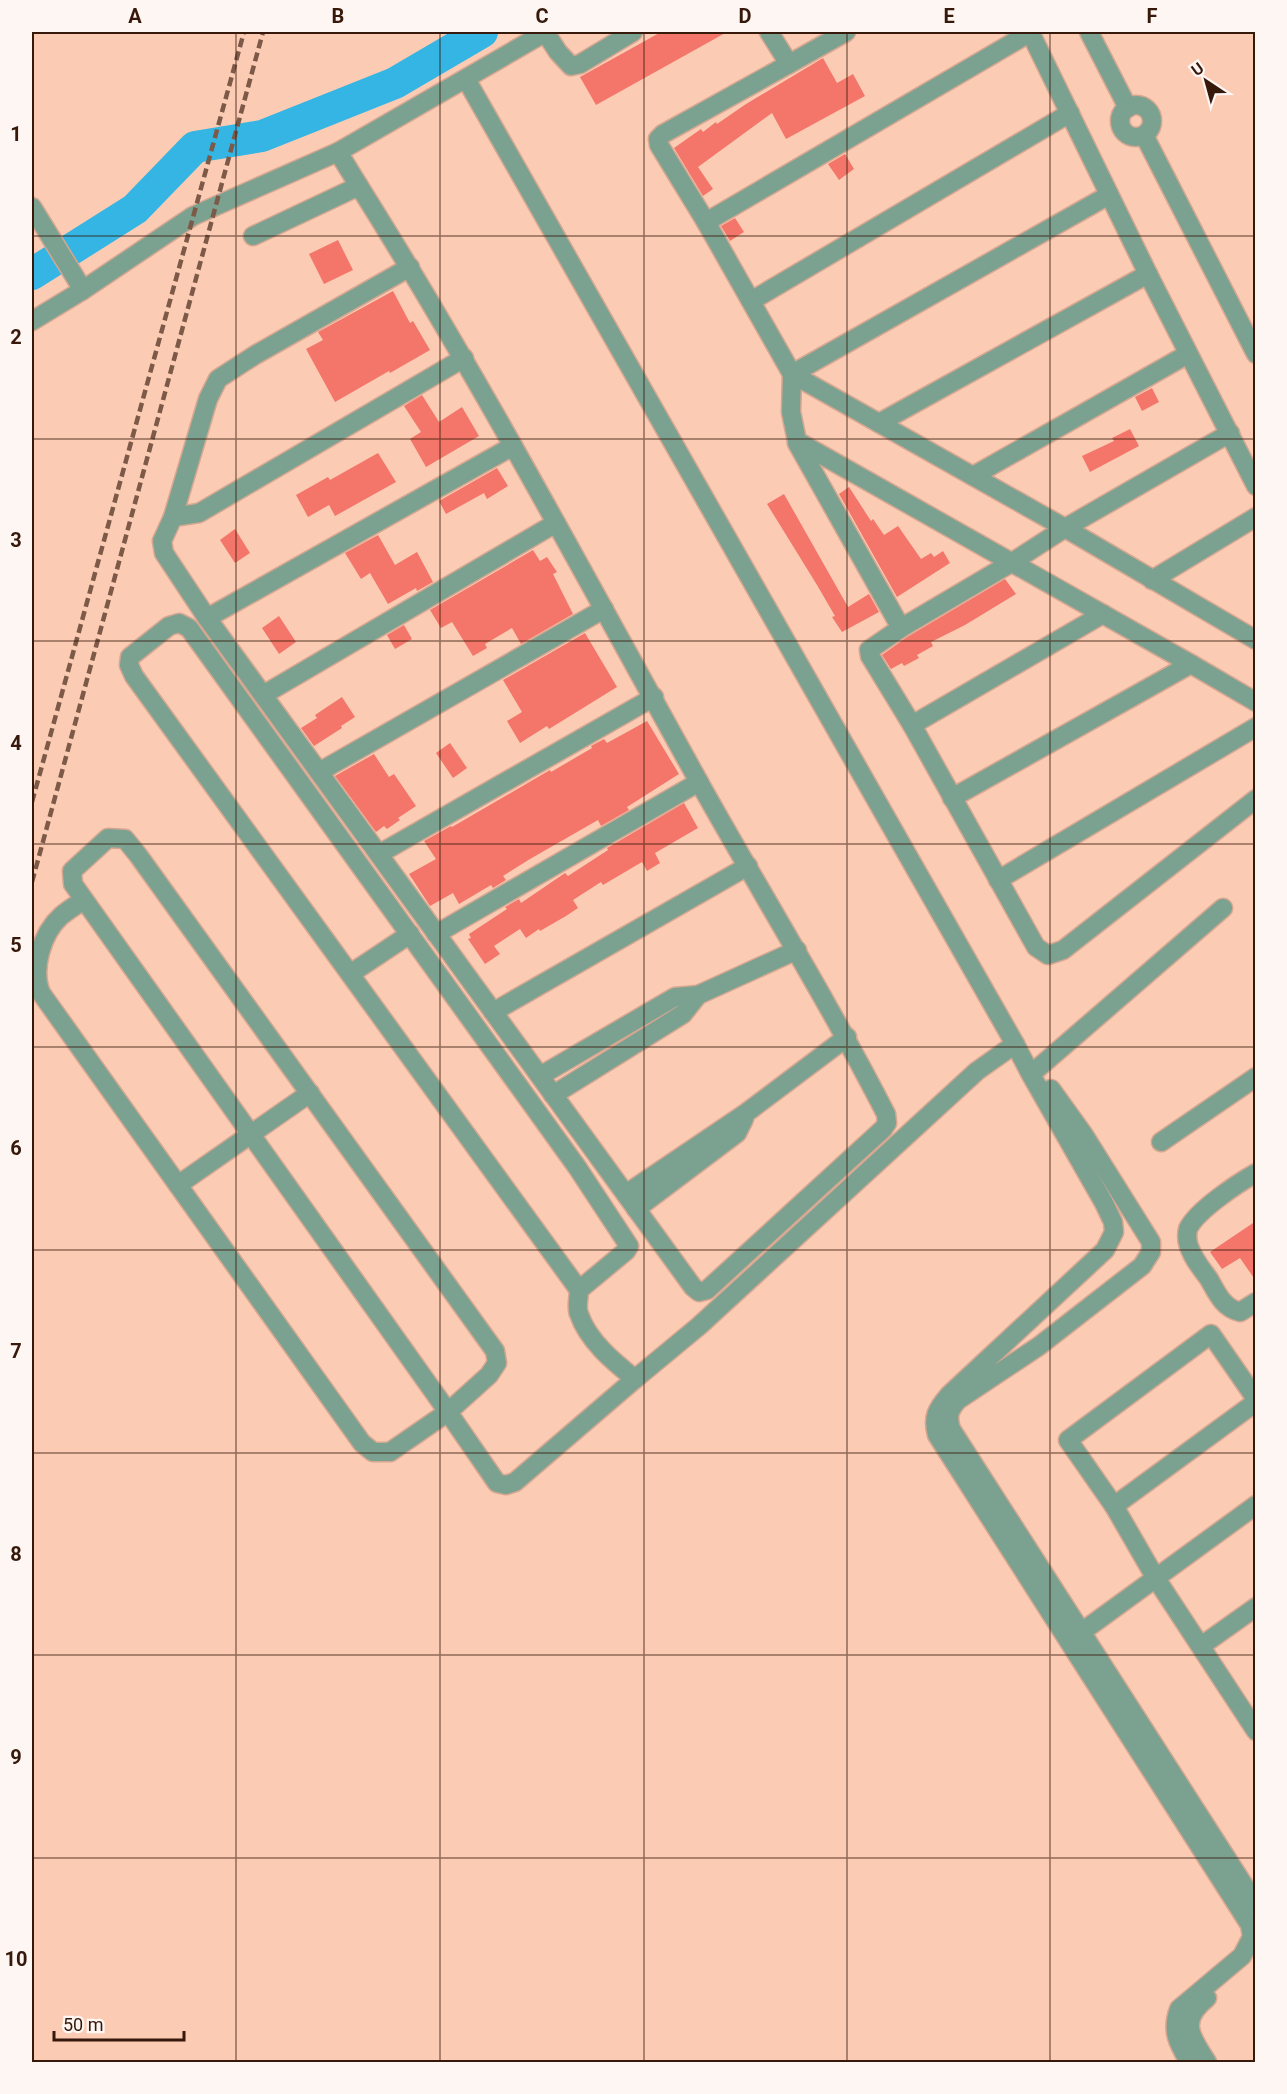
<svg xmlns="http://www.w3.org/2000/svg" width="1287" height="2094" font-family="Roboto,sans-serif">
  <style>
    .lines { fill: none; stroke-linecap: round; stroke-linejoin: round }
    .river { stroke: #34b5e3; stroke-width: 32 }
    .building { fill: #f4766a }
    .minor-casing { stroke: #d4a791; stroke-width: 21 }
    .minor { stroke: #7ba191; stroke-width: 18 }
    .rail { stroke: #7d5947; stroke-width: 4.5; stroke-dasharray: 9 4.5; stroke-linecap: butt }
    .grid { fill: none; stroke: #36190a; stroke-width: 1.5; stroke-opacity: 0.55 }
    .neatline { fill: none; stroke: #36190a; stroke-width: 2 }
    .grid-label { font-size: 20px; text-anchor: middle; font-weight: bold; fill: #36190a }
  </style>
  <rect width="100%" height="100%" fill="#fbcbb3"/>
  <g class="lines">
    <polyline class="river" points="32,274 135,209 195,147 262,136 395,83 482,32"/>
  </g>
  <g class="building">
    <polygon points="661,32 727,32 596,105 580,77"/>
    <polygon points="823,58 837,83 853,74 865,96 786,139 772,113 698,167 713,189 703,196 674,148 701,129 703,132 716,122 717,124 746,104"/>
    <polygon points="845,154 854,169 839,180 828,164"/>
    <polygon points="735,218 744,232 730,241 721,226"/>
    <polygon points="338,240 353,270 324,284 309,254"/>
    <polygon points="393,291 410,323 413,321 430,350 390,373 389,371 335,402 306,349 323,340 318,332"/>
    <polygon points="1152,388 1159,402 1142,411 1135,397"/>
    <polygon points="422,395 439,422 462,407 479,436 426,467 410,439 421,432 404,406"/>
    <polygon points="1130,429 1139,446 1090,472 1082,456 1114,441 1112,438"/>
    <polygon points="378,453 396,482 335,516 329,505 308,517 296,495 328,477 330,480"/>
    <polygon points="497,468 508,486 487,499 484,493 446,514 439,501"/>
    <polygon points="849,487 871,521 873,519 884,535 898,526 921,559 931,553 934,557 943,551 950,563 897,597 839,494"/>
    <polygon points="784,494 848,607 869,594 879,612 842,632 832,617 835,616 817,585 767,504"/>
    <polygon points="235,529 250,553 235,563 220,540"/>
    <polygon points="378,535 395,565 417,552 433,582 417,591 416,588 388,604 370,573 361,579 345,553"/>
    <polygon points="533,550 540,561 547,557 557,572 553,574 573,614 521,644 512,628 485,644 487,648 473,656 452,622 441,628 430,610"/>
    <polygon points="1005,579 1016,594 965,625 931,642 933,646 917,655 919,658 904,666 902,663 891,669 882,655 907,637"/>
    <polygon points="279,616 296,642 279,654 262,628"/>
    <polygon points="404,625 412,639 395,649 387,635"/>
    <polygon points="585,633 617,687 549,729 547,726 520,743 507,721 522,712 503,680"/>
    <polygon points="342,697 355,717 341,726 342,728 314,746 301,728 317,718 315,715"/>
    <polygon points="647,721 679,774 627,807 629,810 601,826 598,820 530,859 503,876 506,880 493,888 491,885 459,904 453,893 430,906 409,874 436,859 424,841 451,826 452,827 550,770 551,772 592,748 591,746 604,739 607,743"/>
    <polygon points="450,743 467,768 453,778 436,753"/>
    <polygon points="374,754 389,777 394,774 416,806 398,818 400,820 387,829 384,826 376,832 335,776"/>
    <polygon points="684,803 698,828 655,853 660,863 647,871 642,862 603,885 601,882 573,900 578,908 566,916 540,931 539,929 526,938 520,929 494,946 500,954 485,964 468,939 471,938 469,934 507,909 505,907 519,899 521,903 565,873 568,876 608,850 607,848"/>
    <polygon points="1256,1221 1256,1281 1240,1258 1222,1269 1210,1252"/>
  </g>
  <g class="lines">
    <defs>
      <g id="minor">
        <polyline points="545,32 558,52 571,66 580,64 633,32"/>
        <polyline points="769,32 789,64 663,134 658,139 659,145 706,222 792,374 1065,528 1256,640"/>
        <polyline points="1030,32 1148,274 1256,486"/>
        <polyline points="1089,32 1128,108"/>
        <polyline points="789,64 846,32"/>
        <polyline points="466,79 1015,1044"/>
        <circle cx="1136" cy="121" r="16"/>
        <polyline points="1144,135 1256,354"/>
        <polyline points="338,152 359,186"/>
        <polyline points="1109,195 792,374 791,412 797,441 1191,664 1256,702"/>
        <polyline points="32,207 83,290"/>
        <polyline points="706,222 1031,32"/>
        <path d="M 253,236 L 359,186 C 481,380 588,582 699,782 C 761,893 828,1001 886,1114 L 887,1123 L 883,1129 L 707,1290 L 699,1292 L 693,1287 L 207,618 L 164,553 L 162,541 L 173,517 L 208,399 L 218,379 L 255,355 L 410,267"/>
        <polyline points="751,301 1070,113"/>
        <polyline points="32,321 83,290 193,216 338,152 546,32"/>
        <polyline points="879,423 1148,274"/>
        <polyline points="797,443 901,628 869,650 870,656 912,725 1036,947 1048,955 1063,950 1256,799"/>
        <polyline points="973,476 1188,354"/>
        <polyline points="173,517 199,513 464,358"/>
        <polyline points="1152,580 1256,517"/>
        <polyline points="207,618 513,446"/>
        <polyline points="901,628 1011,563 1065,528 1230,433"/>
        <polyline points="263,695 556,523"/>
        <polyline points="912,725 1103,614"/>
        <polyline points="319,772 604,609"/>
        <polyline points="952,798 1191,664"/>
        <polyline points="379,854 654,697"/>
        <polyline points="998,880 1256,727"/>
        <path d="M 84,900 C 76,905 68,910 61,916 C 42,933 31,969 41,993 L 362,1443 L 373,1452 L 390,1452 L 448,1412 L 489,1375 L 497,1363 L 495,1351 L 138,855 L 125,839 L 108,838 L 72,871 L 73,884 L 448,1412 L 497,1483 L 506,1485 L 515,1482 L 635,1379"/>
        <polyline points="436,934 699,782"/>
        <polyline points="350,974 410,934"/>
        <polyline points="493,1012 748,866"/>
        <polyline points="1037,1069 1223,908"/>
        <polyline points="540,1076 675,997 698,995 797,950"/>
        <path d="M 1051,1089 L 1084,1135 L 1151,1242 L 1151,1252 L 1142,1266 L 1039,1346 L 958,1400 C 949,1410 947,1416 951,1429 L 1256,1904"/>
        <polyline points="553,1095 683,1014 698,995"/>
        <polyline points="1161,1142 1256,1077"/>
        <path d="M 1256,1173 C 1238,1183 1196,1211 1188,1229 C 1187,1232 1187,1240 1188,1243 C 1191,1256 1201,1268 1209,1279 C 1217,1293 1223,1308 1240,1312 L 1256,1302"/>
        <polyline points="178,1185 310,1093"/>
        <polyline points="626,1194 746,1113 847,1037"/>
        <polyline points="636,1209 737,1133 744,1119"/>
        <path d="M 579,1290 L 626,1251 L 629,1246 L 577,1167 L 189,628 L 179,623 L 169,626 L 130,657 L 129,665 L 134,676 L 579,1290 C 579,1297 576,1307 579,1314 C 588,1341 614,1362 635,1379 L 699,1326 L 977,1071 L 1015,1044 L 1030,1073 L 1104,1203 L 1113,1222 L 1114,1232 L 1105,1250 L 949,1395 C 937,1409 932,1417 937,1435 L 1250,1925 L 1252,1937 L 1242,1956 L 1179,2009 C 1171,2031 1178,2043 1189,2062"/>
        <polyline points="1256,1399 1211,1334 1068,1440 1114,1506 1155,1577 1256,1731"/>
        <polyline points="1114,1506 1256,1402"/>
        <polyline points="1072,1639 1256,1505"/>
        <polyline points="1201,1646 1256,1607"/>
        <path d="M 1207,1998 C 1178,2021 1191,2037 1207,2062"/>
      </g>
    </defs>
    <use href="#minor" class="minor-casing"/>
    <use href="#minor" class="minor"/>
    <g class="rail">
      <polyline points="32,802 244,32"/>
      <polyline points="32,882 263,32"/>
    </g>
  </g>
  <path class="grid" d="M 236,32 L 236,2062M 440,32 L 440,2062M 644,32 L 644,2062M 847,32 L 847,2062M 1050,32 L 1050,2062M 32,236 L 1256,236M 32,439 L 1256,439M 32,641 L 1256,641M 32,844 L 1256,844M 32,1047 L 1256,1047M 32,1250 L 1256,1250M 32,1453 L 1256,1453M 32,1655 L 1256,1655M 32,1858 L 1256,1858"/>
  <rect width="1287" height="2094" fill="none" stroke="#fef6f2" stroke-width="66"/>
  <g transform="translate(1206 81) rotate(324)" stroke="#fef6f2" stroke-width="4.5" paint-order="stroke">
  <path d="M0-4.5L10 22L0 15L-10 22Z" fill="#36190a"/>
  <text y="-9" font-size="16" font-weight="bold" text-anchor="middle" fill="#36190a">U</text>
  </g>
  <path d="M54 2031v9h130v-9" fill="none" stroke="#36190a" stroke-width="3"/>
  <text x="63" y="2031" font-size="18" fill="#36190a" stroke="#fef6f2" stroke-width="4.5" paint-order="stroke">50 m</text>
  <rect x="33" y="33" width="1221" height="2028" class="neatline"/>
  <g class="grid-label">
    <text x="135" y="23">A</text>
    <text x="338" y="23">B</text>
    <text x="542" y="23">C</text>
    <text x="745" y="23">D</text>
    <text x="949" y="23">E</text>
    <text x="1152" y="23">F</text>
    <text x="16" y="141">1</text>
    <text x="16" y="344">2</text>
    <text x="16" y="547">3</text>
    <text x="16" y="750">4</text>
    <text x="16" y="952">5</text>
    <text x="16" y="1155">6</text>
    <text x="16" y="1358">7</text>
    <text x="16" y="1561">8</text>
    <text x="16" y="1764">9</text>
    <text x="16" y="1966">10</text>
  </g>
</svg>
